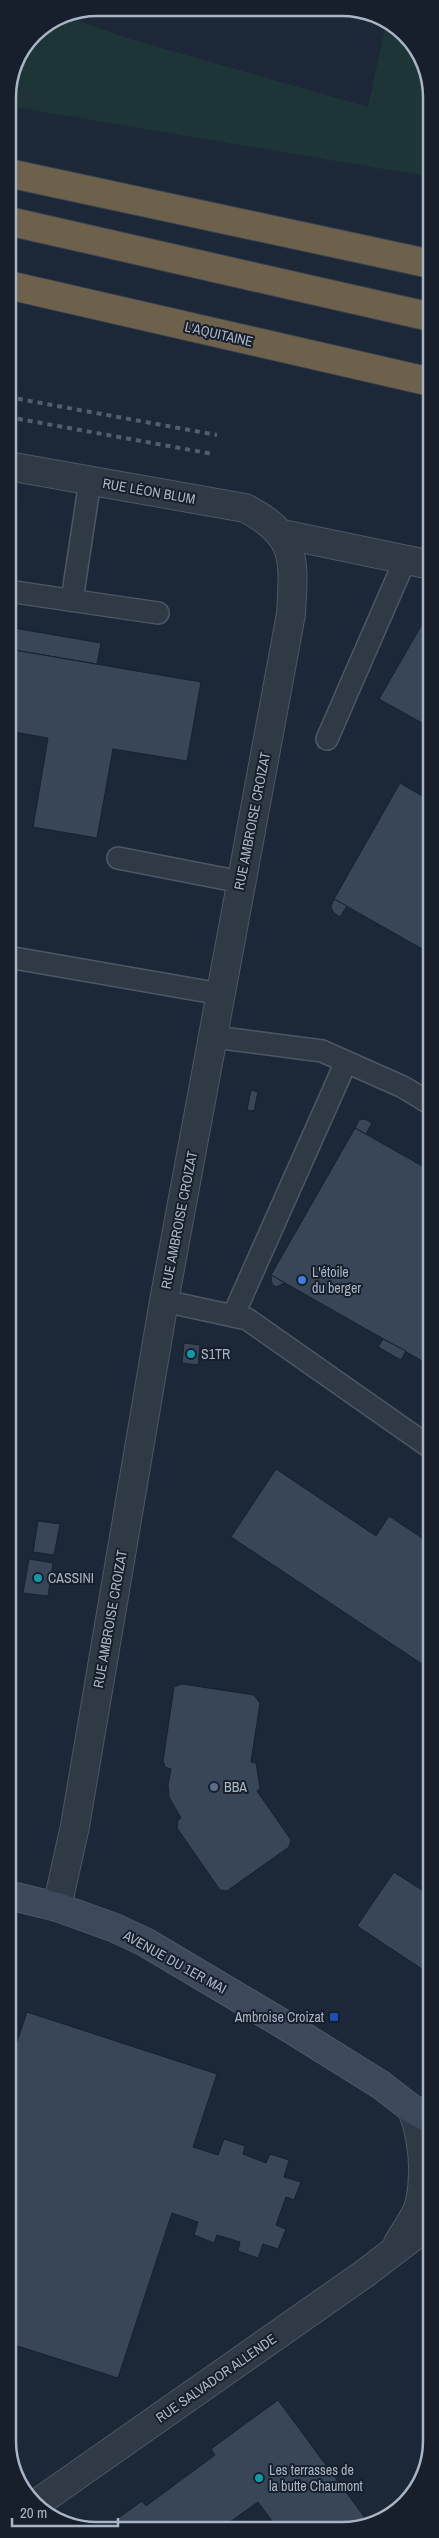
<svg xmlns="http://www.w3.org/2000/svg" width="439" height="2538" font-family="'Archivo Narrow',sans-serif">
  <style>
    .green { fill: #1e3538 }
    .building { fill: #384658; stroke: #18212d }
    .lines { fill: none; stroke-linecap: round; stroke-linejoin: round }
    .lane-casing { stroke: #4d5765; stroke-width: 24 }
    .street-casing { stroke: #4d5765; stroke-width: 30 }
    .secondary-casing { stroke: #4d5765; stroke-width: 30 }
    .highway-casing { stroke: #3b4451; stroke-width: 30 }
    .lane { stroke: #303a47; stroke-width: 21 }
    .street { stroke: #303a47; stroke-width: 28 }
    .secondary { stroke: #3d495b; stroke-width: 28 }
    .highway { stroke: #6e614c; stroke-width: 28 }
    .rail { stroke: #515e6f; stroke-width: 4; stroke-dasharray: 5 5; stroke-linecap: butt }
    .shop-dot { fill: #3f7fe0; stroke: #161f2b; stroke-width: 2 }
    .culture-dot { fill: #0f9aa8; stroke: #161f2b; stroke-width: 2 }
    .service-dot { fill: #5c6f8a; stroke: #161f2b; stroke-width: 2 }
    .transit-dot { fill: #1a4fb4; stroke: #161f2b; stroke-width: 2 }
    .labels { text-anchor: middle; stroke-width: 4; stroke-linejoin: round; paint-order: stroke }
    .street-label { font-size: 14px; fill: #a9b4c5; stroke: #161f2b }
    .poi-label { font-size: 14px; fill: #a9b4c5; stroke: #161f2b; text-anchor: start }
    .rim { fill: none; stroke: #a9b4c5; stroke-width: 2.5 }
  </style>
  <rect width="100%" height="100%" fill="#1c2837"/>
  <polygon class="green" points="62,15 130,39 368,107 386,24 409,38 431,86 431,177 8,106 8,92 34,34"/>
  <g class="building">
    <polygon points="428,614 431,615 431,728 379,699"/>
    <polygon points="8,627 101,643 97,664 8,649"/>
    <polygon points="8,649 201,682 187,761 113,749 97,838 33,827 48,738 8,731"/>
    <polygon points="400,783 431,801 431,954 334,899"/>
    <polygon points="334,899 347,906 340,917 333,912 331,906"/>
    <polygon points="251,1090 258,1092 254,1111 247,1110"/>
    <polygon points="365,1119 372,1123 366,1134 355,1128 359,1120"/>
    <polygon points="355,1128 431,1171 431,1366 271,1275"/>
    <polygon points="271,1275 285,1283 276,1287 272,1284"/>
    <polygon points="383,1339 406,1351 401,1360 378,1347"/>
    <polygon points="184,1343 200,1345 198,1365 182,1363"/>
    <polygon points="276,1469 376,1536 389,1516 431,1544 431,1670 231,1537"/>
    <polygon points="38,1521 60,1524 54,1555 33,1552"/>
    <polygon points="29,1559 53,1563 48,1596 23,1593"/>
    <polygon points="182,1684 254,1695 260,1703 251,1762 256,1763 260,1788 257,1791 291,1840 289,1847 227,1891 220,1890 177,1828 178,1820 181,1818 169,1797 168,1785 171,1769 165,1767 163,1761 174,1687"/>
    <polygon points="394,1872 431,1896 431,1975 357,1926"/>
    <polygon points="27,2012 217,2074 193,2147 218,2155 224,2139 245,2146 243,2154 266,2163 270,2154 289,2160 284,2177 301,2182 294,2200 286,2197 276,2225 286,2229 278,2249 263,2244 258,2258 238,2251 240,2242 217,2235 214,2243 194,2235 198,2222 172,2213 118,2378 8,2343 8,2068"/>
    <polygon points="278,2400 368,2522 353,2530 278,2529 258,2502 220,2529 103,2529 142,2501 146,2506 215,2455 211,2449"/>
  </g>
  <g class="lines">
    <defs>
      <g id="lane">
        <polyline points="8,591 158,613"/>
        <polyline points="72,600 90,481"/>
        <polyline points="327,739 405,560"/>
        <polyline points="118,858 241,882"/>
        <polyline points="8,957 221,994"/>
        <polyline points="214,1037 322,1051 403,1087 431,1104"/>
        <polyline points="164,1301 247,1319 431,1448"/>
        <polyline points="233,1316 346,1062"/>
      </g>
      <g id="street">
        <path d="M 8,466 L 245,508 C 298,535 294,560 291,614 L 164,1301 L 75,1826 L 57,1907"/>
        <polyline points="282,534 431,565"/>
        <path d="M 398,2243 C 405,2231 417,2216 420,2202 C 426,2172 423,2138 412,2109"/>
        <polyline points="36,2504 364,2274 431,2223"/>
      </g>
      <polyline id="secondary" points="8,1895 57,1907 115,1928 145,1942 288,2027 381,2085 412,2109 431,2119"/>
      <g id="highway">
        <polyline points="8,173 431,264"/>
        <polyline points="8,221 431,317"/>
        <polyline points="8,285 431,382"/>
      </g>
    </defs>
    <use href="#lane" class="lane-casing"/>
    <use href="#street" class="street-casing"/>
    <use href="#secondary" class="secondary-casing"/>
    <use href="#highway" class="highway-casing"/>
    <use href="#lane" class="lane"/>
    <use href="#street" class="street"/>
    <use href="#secondary" class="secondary"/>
    <use href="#highway" class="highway"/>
    <g class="rail">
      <polyline points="8,397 217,435"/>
      <polyline points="8,417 213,454"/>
    </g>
  </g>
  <circle class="shop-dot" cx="302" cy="1280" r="5"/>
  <g class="culture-dot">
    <circle cx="191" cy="1354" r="5"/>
    <circle cx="38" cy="1578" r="5"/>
    <circle cx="259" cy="2478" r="5"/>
  </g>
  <circle class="service-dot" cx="214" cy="1787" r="5"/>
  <rect class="transit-dot" x="329" y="2012" width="10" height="10" rx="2.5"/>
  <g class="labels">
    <g class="street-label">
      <text transform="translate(219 334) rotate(13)" y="5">L'AQUITAINE</text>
      <text transform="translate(149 491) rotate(10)" y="5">RUE LÉON BLUM</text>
      <text transform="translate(252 821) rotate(-79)" y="5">RUE AMBROISE CROIZAT</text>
      <text transform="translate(179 1220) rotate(-79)" y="5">RUE AMBROISE CROIZAT</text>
      <text transform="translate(110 1619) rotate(-80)" y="5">RUE AMBROISE CROIZAT</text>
      <text transform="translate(175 1962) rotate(29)" y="5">AVENUE DU 1ER MAI</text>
      <text transform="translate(216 2378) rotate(-35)" y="5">RUE SALVADOR ALLENDE</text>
    </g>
    <g class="poi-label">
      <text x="312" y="1277">L'étoile<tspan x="312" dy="16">du berger</tspan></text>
      <text x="201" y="1359">S1TR</text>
      <text x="48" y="1583">CASSINI</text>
      <text x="224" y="1792">BBA</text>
      <text x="324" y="2022" text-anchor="end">Ambroise Croizat</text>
      <text x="269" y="2475">Les terrasses de<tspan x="269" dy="16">la butte Chaumont</tspan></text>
    </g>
  </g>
  <path d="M0 0H439V2538H0ZM97 16H342A81 81 0 0 1 423 97V2441A81 81 0 0 1 342 2522H97A81 81 0 0 1 16 2441V97A81 81 0 0 1 97 16Z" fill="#161f2b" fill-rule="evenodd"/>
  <path class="rim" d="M97 16H342A81 81 0 0 1 423 97V2441A81 81 0 0 1 342 2522H97A81 81 0 0 1 16 2441V97A81 81 0 0 1 97 16Z"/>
  <path d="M12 2518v8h106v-8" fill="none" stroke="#a9b4c5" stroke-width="2.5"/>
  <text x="20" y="2518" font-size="15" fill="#a9b4c5" stroke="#161f2b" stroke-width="4" paint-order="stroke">20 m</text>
</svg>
